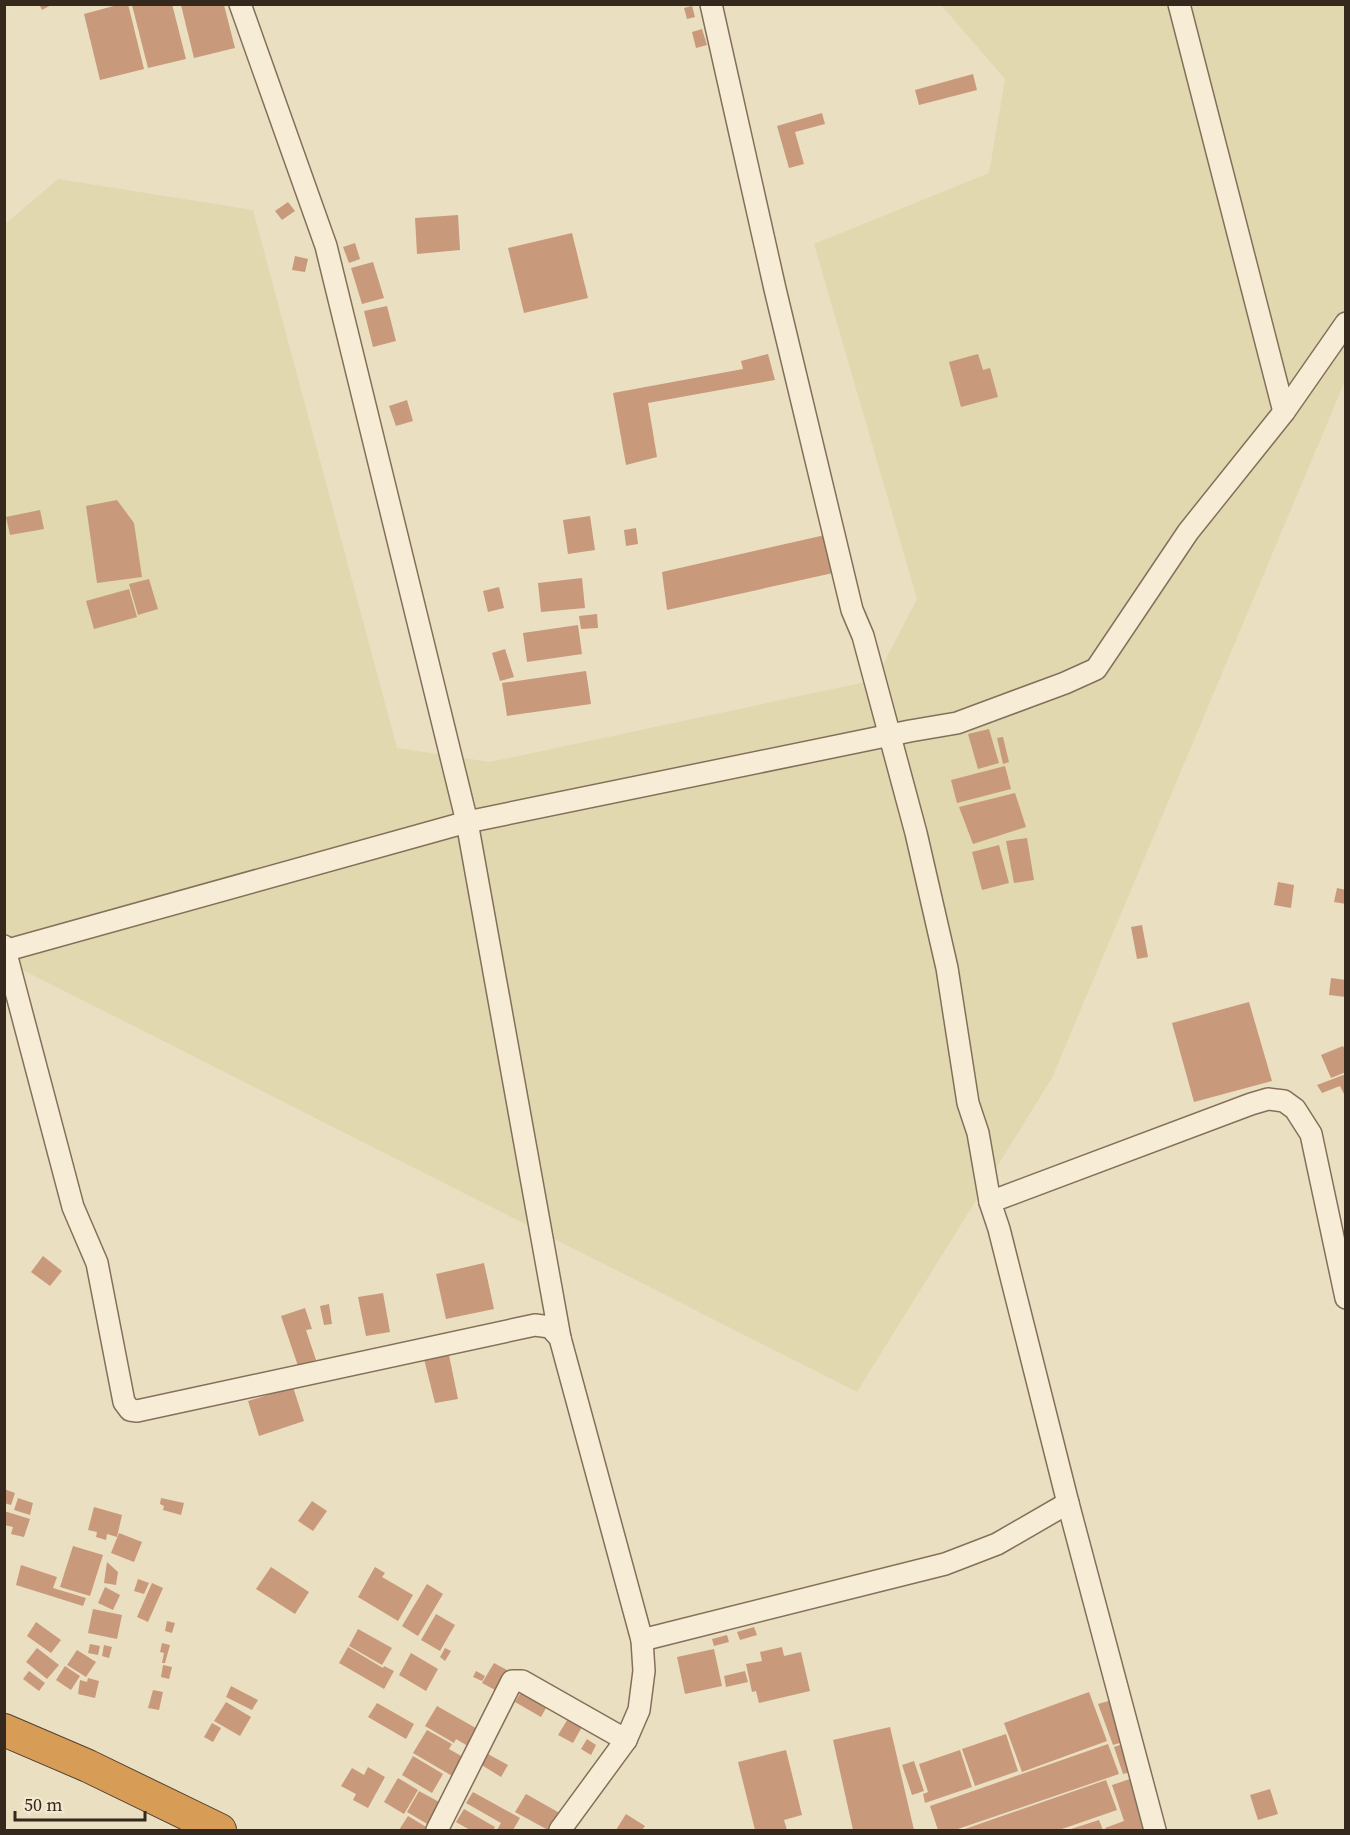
<svg xmlns="http://www.w3.org/2000/svg" width="1350" height="1835" font-family="'Source Serif 4',serif">
  <style>
    .farmland { fill: #e1d8b0 }
    .building { fill: #c8997a }
    .lines { fill: none; stroke-linecap: round; stroke-linejoin: round }
    .minor-casing { stroke: #84705a; stroke-width: 24 }
    .highway-casing { stroke: #523f2f; stroke-width: 34 }
    .minor { stroke: #f7ecd5; stroke-width: 21 }
    .highway { stroke: #d79d57; stroke-width: 32 }
  </style>
  <rect width="100%" height="100%" fill="#ebdfc2"/>
  <polygon class="farmland" points="941,5 1345,5 1345,381 1052,1078 857,1392 5,961 4,225 58,179 253,210 397,748 490,762 875,680 917,599 814,244 989,173 1005,79"/>
  <g class="building">
    <polygon points="39,4 53,4 42,10"/>
    <polygon points="121,4 128,4 144,69 100,80 84,14"/>
    <polygon points="172,4 186,59 148,68 132,5"/>
    <polygon points="181,5 224,5 235,48 194,58"/>
    <polygon points="692,6 695,17 687,19 684,8"/>
    <polygon points="702,29 707,45 696,48 692,32"/>
    <polygon points="973,74 977,90 919,105 915,90"/>
    <polygon points="822,113 825,124 795,132 804,164 789,168 777,126"/>
    <polygon points="288,202 295,211 282,220 275,211"/>
    <polygon points="458,215 460,250 417,254 415,218"/>
    <polygon points="572,233 588,298 524,313 508,248"/>
    <polygon points="355,243 360,259 349,263 343,247"/>
    <polygon points="295,256 308,259 305,272 292,270"/>
    <polygon points="373,262 384,298 362,304 351,268"/>
    <polygon points="387,306 396,341 373,347 364,311"/>
    <polygon points="768,354 775,380 648,403 657,457 626,465 613,393 743,369 741,361"/>
    <polygon points="978,354 983,370 990,368 998,397 961,407 949,362"/>
    <polygon points="407,400 413,421 396,426 389,406"/>
    <polygon points="117,500 134,523 142,577 97,583 86,506"/>
    <polygon points="40,510 44,529 10,535 6,517"/>
    <polygon points="590,516 595,550 568,554 563,520"/>
    <polygon points="636,528 638,544 626,546 624,530"/>
    <polygon points="825,535 833,573 667,610 662,572"/>
    <polygon points="582,578 585,608 541,612 538,583"/>
    <polygon points="149,579 158,609 138,615 129,584"/>
    <polygon points="499,587 504,608 488,612 483,591"/>
    <polygon points="129,589 137,617 94,629 86,601"/>
    <polygon points="597,614 598,628 581,629 579,616"/>
    <polygon points="578,625 582,654 527,662 523,633"/>
    <polygon points="505,649 514,677 500,681 492,653"/>
    <polygon points="586,671 591,704 507,716 502,683"/>
    <polygon points="989,729 999,763 978,769 968,734"/>
    <polygon points="1003,737 1009,762 1003,764 997,738"/>
    <polygon points="1005,766 1011,789 957,803 951,780"/>
    <polygon points="1015,793 1026,827 973,844 959,807"/>
    <polygon points="1027,838 1034,880 1014,883 1006,841"/>
    <polygon points="999,845 1009,883 982,890 972,852"/>
    <polygon points="1278,882 1294,885 1291,908 1274,905"/>
    <polygon points="1337,888 1346,890 1346,904 1334,902"/>
    <polygon points="1142,925 1148,957 1137,959 1131,927"/>
    <polygon points="1331,978 1346,980 1346,997 1329,995"/>
    <polygon points="1249,1002 1272,1081 1194,1102 1172,1023"/>
    <polygon points="1343,1046 1346,1052 1346,1072 1331,1078 1321,1055"/>
    <polygon points="1346,1074 1346,1098 1340,1086 1322,1093 1317,1085"/>
    <polygon points="43,1256 62,1271 50,1286 31,1272"/>
    <polygon points="484,1263 494,1309 446,1319 436,1274"/>
    <polygon points="383,1293 390,1332 366,1336 358,1297"/>
    <polygon points="329,1304 332,1324 324,1325 320,1306"/>
    <polygon points="305,1308 312,1329 306,1330 316,1360 298,1366 281,1316"/>
    <polygon points="449,1355 458,1399 435,1403 424,1359"/>
    <polygon points="293,1387 304,1421 259,1436 248,1401"/>
    <polygon points="4,1489 15,1493 11,1505 4,1503"/>
    <polygon points="18,1498 33,1503 30,1515 14,1510"/>
    <polygon points="161,1498 184,1503 181,1515 163,1510 164,1506 160,1504"/>
    <polygon points="312,1501 327,1511 313,1531 298,1521"/>
    <polygon points="94,1507 122,1515 117,1537 107,1534 106,1540 96,1537 97,1532 88,1530"/>
    <polygon points="4,1511 30,1519 24,1537 11,1534 13,1527 4,1525"/>
    <polygon points="119,1533 142,1542 134,1562 111,1553"/>
    <polygon points="73,1546 103,1555 90,1596 60,1587"/>
    <polygon points="107,1562 118,1572 116,1585 104,1583"/>
    <polygon points="21,1565 57,1577 53,1588 86,1598 83,1606 16,1585"/>
    <polygon points="271,1567 309,1592 295,1614 256,1589"/>
    <polygon points="375,1567 385,1573 382,1577 413,1595 398,1621 358,1597"/>
    <polygon points="138,1579 149,1583 144,1594 134,1591"/>
    <polygon points="152,1583 163,1588 148,1622 137,1617"/>
    <polygon points="427,1584 443,1594 418,1636 402,1626"/>
    <polygon points="105,1587 120,1595 113,1610 98,1603"/>
    <polygon points="93,1609 122,1615 117,1639 88,1633"/>
    <polygon points="436,1614 455,1625 440,1651 421,1640"/>
    <polygon points="167,1621 175,1623 172,1633 165,1631"/>
    <polygon points="36,1622 61,1640 51,1653 27,1636"/>
    <polygon points="754,1627 757,1635 740,1640 737,1632"/>
    <polygon points="358,1629 392,1648 382,1665 349,1646"/>
    <polygon points="727,1635 729,1642 714,1646 712,1639"/>
    <polygon points="162,1643 170,1645 165,1663 162,1663 164,1653 160,1652"/>
    <polygon points="90,1644 100,1646 98,1655 88,1653"/>
    <polygon points="104,1645 112,1647 109,1658 102,1656"/>
    <polygon points="348,1647 383,1668 384,1666 394,1671 384,1689 339,1663"/>
    <polygon points="782,1647 784,1656 801,1652 810,1691 759,1703 756,1691 752,1692 746,1664 762,1661 760,1652"/>
    <polygon points="37,1648 59,1665 47,1679 26,1662"/>
    <polygon points="445,1648 451,1651 445,1661 440,1657"/>
    <polygon points="714,1649 722,1686 685,1694 677,1657"/>
    <polygon points="77,1650 96,1662 86,1677 67,1665"/>
    <polygon points="411,1653 438,1669 426,1691 399,1675"/>
    <polygon points="494,1663 507,1670 495,1690 482,1683"/>
    <polygon points="163,1665 172,1667 169,1679 161,1677"/>
    <polygon points="65,1666 80,1676 71,1690 56,1680"/>
    <polygon points="29,1671 45,1683 39,1691 23,1679"/>
    <polygon points="476,1671 485,1676 482,1681 473,1677"/>
    <polygon points="745,1671 748,1682 726,1687 724,1676"/>
    <polygon points="88,1678 99,1681 95,1698 78,1694 80,1680 87,1682"/>
    <polygon points="527,1682 552,1697 541,1717 515,1702"/>
    <polygon points="231,1686 258,1700 252,1710 226,1697"/>
    <polygon points="153,1690 163,1692 159,1710 148,1708"/>
    <polygon points="1089,1692 1107,1741 1022,1772 1004,1723"/>
    <polygon points="1112,1700 1126,1741 1113,1745 1098,1704"/>
    <polygon points="226,1702 251,1717 240,1736 214,1721"/>
    <polygon points="377,1703 414,1724 406,1739 368,1717"/>
    <polygon points="437,1706 481,1731 471,1748 456,1739 454,1743 425,1726"/>
    <polygon points="574,1709 583,1725 573,1743 558,1735"/>
    <polygon points="212,1723 221,1728 213,1742 204,1737"/>
    <polygon points="890,1727 914,1830 853,1830 833,1740"/>
    <polygon points="427,1730 452,1744 449,1749 470,1761 459,1780 413,1753"/>
    <polygon points="1006,1734 1018,1771 975,1786 962,1749"/>
    <polygon points="587,1739 596,1745 591,1755 581,1749"/>
    <polygon points="1125,1743 1135,1771 1123,1774 1114,1747"/>
    <polygon points="1108,1744 1119,1774 955,1830 938,1830 930,1806"/>
    <polygon points="786,1750 802,1815 784,1820 787,1830 755,1830 738,1762"/>
    <polygon points="960,1750 972,1787 925,1803 923,1794 928,1792 919,1764"/>
    <polygon points="486,1753 508,1765 501,1777 480,1764"/>
    <polygon points="413,1756 443,1774 432,1793 402,1775"/>
    <polygon points="914,1761 924,1791 912,1795 902,1765"/>
    <polygon points="368,1767 385,1777 368,1808 353,1800 356,1794 341,1786 352,1768 364,1775"/>
    <polygon points="398,1778 418,1790 404,1814 384,1802"/>
    <polygon points="1133,1778 1145,1830 1106,1830 1105,1828 1124,1821 1112,1785"/>
    <polygon points="1106,1780 1117,1810 1059,1830 962,1830"/>
    <polygon points="1270,1789 1278,1814 1258,1820 1250,1795"/>
    <polygon points="419,1791 441,1803 429,1825 407,1812"/>
    <polygon points="473,1792 520,1818 513,1830 497,1830 501,1823 466,1803"/>
    <polygon points="526,1794 565,1816 556,1830 548,1830 515,1812"/>
    <polygon points="464,1809 495,1827 493,1830 470,1830 456,1822"/>
    <polygon points="626,1814 645,1826 642,1830 616,1830"/>
    <polygon points="408,1816 428,1828 426,1830 399,1830"/>
    <polygon points="1099,1820 1103,1830 1068,1830"/>
  </g>
  <g class="lines">
    <defs>
      <g id="minor">
        <polyline points="240,4 326,246 467,822 560,1338"/>
        <polyline points="711,4 775,289 852,610 863,636 916,833 947,968 968,1103 978,1133 990,1202 999,1229 1068,1503 1155,1830"/>
        <polyline points="1179,4 1284,412"/>
        <polyline points="4,946 73,1207 97,1263 124,1402 130,1410 137,1411 535,1325 550,1327 560,1338 642,1640 644,1671 639,1710 626,1740 560,1830"/>
        <polyline points="4,951 467,822 910,731 957,723 1065,683 1096,669 1188,532 1284,412 1346,323"/>
        <polyline points="990,1202 1251,1104 1268,1099 1284,1101 1295,1109 1311,1134 1346,1298"/>
        <polyline points="642,1640 945,1564 997,1544 1068,1503"/>
        <polyline points="437,1830 512,1681 522,1681 626,1740"/>
      </g>
      <polyline id="highway" points="4,1730 88,1766 220,1830"/>
    </defs>
    <use href="#minor" class="minor-casing"/>
    <use href="#highway" class="highway-casing"/>
    <use href="#minor" class="minor"/>
    <use href="#highway" class="highway"/>
  </g>
  <rect width="1350" height="1835" fill="none" stroke="#35291e" stroke-width="12"/>
  <path d="M15 1811v9h130v-9" fill="none" stroke="#35291e" stroke-width="3"/>
  <text x="24" y="1811" font-size="18" fill="#35291e" stroke="#f3e9d1" stroke-width="4.5" paint-order="stroke">50 m</text>
</svg>
